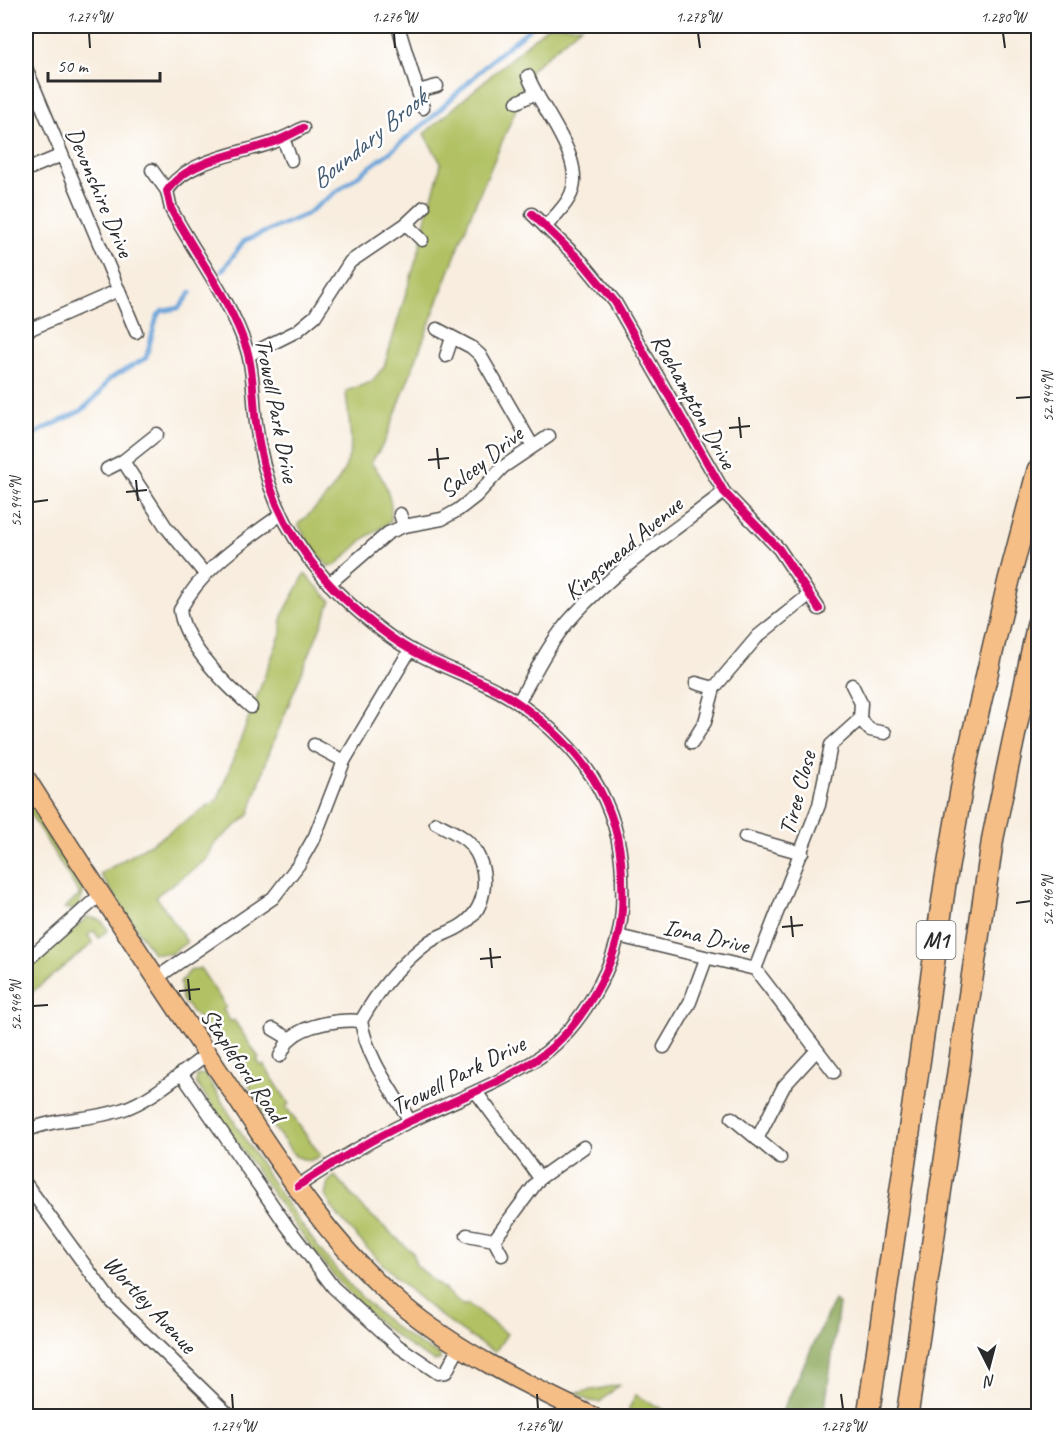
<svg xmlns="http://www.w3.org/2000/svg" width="1064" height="1442" font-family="Caveat,sans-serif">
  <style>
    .green { fill: #b1c164; stroke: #6e7648; stroke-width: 1.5 }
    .forest { fill: #8ca75a; stroke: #5c6942; stroke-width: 1.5 }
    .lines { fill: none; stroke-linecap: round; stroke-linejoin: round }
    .stream { stroke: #67a3d8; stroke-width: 4.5 }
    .minor-casing { stroke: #4a4846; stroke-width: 15 }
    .primary-casing { stroke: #4a4846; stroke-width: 21 }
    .motorway-casing { stroke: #4a4846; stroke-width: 24 }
    .minor { stroke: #fff; stroke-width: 12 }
    .primary { stroke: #f6be87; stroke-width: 18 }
    .motorway { stroke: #f6be87; stroke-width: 21 }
    .cycleway-casing { stroke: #fff; stroke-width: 11 }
    .cycleway { stroke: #d6006c; stroke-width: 8 }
    .ticks { fill: none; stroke: #2b2b2b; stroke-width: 2 }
    .labels { text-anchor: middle; stroke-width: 5; stroke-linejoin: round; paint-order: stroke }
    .shield { fill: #fff; stroke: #6b6b6b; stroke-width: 1.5 }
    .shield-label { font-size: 22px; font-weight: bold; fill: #2b2b2b }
    .street-label { font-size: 24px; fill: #2b2b2b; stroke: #fff }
    .water-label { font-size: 26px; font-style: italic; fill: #435b70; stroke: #fff }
    .neatline { fill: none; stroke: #2b2b2b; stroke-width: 2 }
    .ticks-label { font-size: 15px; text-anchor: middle; fill: #2b2b2b }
  </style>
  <rect width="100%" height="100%" fill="#fff"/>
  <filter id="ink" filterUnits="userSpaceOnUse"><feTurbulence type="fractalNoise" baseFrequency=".0167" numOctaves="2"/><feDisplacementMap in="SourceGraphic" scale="12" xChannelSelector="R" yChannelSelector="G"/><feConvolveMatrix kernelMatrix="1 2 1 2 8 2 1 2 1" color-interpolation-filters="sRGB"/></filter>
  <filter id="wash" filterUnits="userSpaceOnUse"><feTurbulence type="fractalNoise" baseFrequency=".008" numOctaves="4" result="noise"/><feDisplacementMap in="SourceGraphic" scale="24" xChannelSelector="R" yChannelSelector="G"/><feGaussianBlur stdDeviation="1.35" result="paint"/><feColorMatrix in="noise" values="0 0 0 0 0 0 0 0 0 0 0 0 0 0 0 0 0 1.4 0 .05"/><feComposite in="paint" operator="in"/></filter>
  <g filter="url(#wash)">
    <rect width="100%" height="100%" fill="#f8edde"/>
    <g class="green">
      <path d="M 548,26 L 581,26 L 532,69 L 523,88 L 513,98 L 517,107 L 471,214 L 385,441 L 371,463 C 384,477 395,502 390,522 L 365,538 L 336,565 L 328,566 L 310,545 L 298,524 C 320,505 344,482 350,452 C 353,434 347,410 346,391 L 371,382 L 384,367 L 422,240 C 423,214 437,189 441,163 L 424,134 Z"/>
      <polygon points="305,574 331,601 269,753 249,815 215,843 206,860 156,896 187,942 170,954 153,953 100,874 165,835 218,799 281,633 282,616"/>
      <polygon points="26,794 84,891 80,903 74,910 64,908 80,895 26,807"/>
      <polygon points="88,917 101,920 108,930 99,938 94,931 88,935 93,943 26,997 26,971"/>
      <polygon points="200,968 226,1007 223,1010 231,1022 234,1020 259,1058 257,1060 261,1066 264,1065 289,1104 286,1107 321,1156 309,1161 295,1156 261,1110 237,1060 234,1061 182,1000 180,982 190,971"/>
      <path d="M 205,1074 C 260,1162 342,1312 440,1355 L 440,1360 L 434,1361 C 364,1323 319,1260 274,1196 C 248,1158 222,1120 196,1083 L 197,1075 Z"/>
      <path d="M 335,1176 L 363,1208 L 413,1253 L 416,1265 L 464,1306 L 467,1303 L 507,1334 L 495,1352 C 443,1323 398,1283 359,1239 C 346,1225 333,1212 325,1195 L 328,1182 Z"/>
      <polygon points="619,1385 600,1402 589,1401 576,1393"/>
      <polygon points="636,1395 675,1416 630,1416 629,1408"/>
    </g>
    <polygon class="forest" points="834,1300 839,1304 824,1416 780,1416"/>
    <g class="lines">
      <g class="stream">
        <polyline points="222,271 244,241 305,215 390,152 430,119 497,55 533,26"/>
        <polyline points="26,456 31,451 34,434 81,411 98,395 109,379 146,358 157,316 162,311 179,308 191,292"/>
      </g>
    </g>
  </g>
  <g filter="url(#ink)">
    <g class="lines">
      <defs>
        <g id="minor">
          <polyline points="398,26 423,108"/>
          <polyline points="26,68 136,332"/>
          <path d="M 528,76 C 540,109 590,162 569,198 C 563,209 553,218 545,227"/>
          <polyline points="418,91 437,86"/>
          <polyline points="517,102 534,94"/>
          <polyline points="283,138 291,160"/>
          <polyline points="26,170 62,155"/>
          <polyline points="152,170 167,191"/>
          <polyline points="532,214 583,263 615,302 724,492 779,549 819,609"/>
          <polyline points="406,224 424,207"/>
          <polyline points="437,329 471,347 480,355 532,445"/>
          <polyline points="26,331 119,290"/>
          <polyline points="249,355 297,331 315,316 350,262 406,224 422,240"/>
          <polyline points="446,356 452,338"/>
          <polyline points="123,461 166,527 205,574"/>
          <polyline points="107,469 123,461 157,434"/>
          <polyline points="400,514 404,526"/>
          <polyline points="329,584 388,533 404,526 442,519 458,510 476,496 503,467 549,436"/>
          <polyline points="696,683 714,688"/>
          <path d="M 518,703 C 535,672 551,639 575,614 C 618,567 674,531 724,492"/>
          <path d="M 251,707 C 225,684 184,644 180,610 C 203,567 242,543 280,515"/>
          <polyline points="860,719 870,730 885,733"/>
          <polyline points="692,743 705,722 714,688 758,636 809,595"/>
          <polyline points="314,745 344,761"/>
          <polyline points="745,837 802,853"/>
          <polyline points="618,936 755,969 834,1072"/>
          <polyline points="26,961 99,896"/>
          <polyline points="755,969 819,805 831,745 860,719 861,703 852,685"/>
          <polyline points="155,979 273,898 299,864 315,836 344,761 410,650"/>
          <polyline points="273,1029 290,1039"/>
          <polyline points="664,1047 690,1002 706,959"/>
          <path d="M 280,1056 C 283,1051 286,1043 290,1039 C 305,1024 341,1019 361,1021"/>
          <polyline points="181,1073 287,1226 333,1287 398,1346 438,1373 446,1372 460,1346"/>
          <polyline points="476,1092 540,1178"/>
          <polyline points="732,1118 780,1158"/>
          <path d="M 410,1121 C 391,1089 367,1058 361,1021 C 378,990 401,963 429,942 C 439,935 452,932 462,925 C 489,907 490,869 471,845 C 463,835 447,829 436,823"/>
          <path d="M 26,1131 C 57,1117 89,1121 121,1110 C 152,1100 181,1073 207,1054"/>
          <polyline points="757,1139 784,1086 817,1050"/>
          <polyline points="26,1184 111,1301 230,1416"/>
          <path d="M 298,1186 C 334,1162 369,1141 408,1122 C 450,1102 494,1086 534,1061 C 580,1031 619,964 622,909 C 623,898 622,887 622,876 C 620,800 580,748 521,705 C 490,682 446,670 413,651 C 386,637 340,598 321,574 C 283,529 263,482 256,423 C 253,400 254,373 247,350 C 231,300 196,256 171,209 L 167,191 C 186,161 237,154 268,144 C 281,140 292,134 303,128"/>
          <polyline points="467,1235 494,1240 502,1255"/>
          <polyline points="494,1240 540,1178 584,1147"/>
        </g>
        <path id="primary" d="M 26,778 C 89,878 154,975 220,1073 C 274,1154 326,1241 401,1304 C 458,1352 525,1384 592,1416"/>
        <g id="motorway">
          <polyline points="868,1416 945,884 965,768 1009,580 1038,470"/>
          <polyline points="907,1416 993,837 1038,623"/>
        </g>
      </defs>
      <use href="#minor" class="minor-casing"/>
      <use href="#primary" class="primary-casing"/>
      <use href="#motorway" class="motorway-casing"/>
      <use href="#minor" class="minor"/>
      <use href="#primary" class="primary"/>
      <use href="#motorway" class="motorway"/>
      <defs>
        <g id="cycleway">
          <polyline points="532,214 583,263 615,302 724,492 779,549 819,609"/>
          <path d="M 298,1186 C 334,1162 369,1141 408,1122 C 450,1102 494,1086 534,1061 C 580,1031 619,964 622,909 C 623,898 622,887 622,876 C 620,800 580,748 521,705 C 490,682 446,670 413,651 C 386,637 340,598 321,574 C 283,529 263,482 256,423 C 253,400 254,373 247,350 C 231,300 196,256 171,209 L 167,191 C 186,161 237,154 268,144 C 281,140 292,134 303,128"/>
        </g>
      </defs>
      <use href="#cycleway" class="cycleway-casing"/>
      <use href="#cycleway" class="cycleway"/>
    </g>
  </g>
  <path class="ticks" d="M 89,33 L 90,48M 394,33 L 395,48M 698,33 L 700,48M 1003,33 L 1005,48M 1016,398 L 1031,397M 739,417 L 741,438M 729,428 L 750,426M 437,448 L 439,469M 428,460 L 449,458M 136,480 L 138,501M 126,492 L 147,490M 33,502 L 48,500M 1016,903 L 1031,901M 791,916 L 793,937M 782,927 L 803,925M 490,948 L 492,968M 480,959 L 501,957M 188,979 L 190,1000M 179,991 L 200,989M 33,1006 L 48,1005M 232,1394 L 233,1409M 537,1394 L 538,1409M 841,1394 L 843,1409"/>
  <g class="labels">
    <rect class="shield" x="916.5" y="921" width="39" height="38" rx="4.5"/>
    <g class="shield-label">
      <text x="936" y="948">M1</text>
    </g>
    <g class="street-label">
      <text transform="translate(100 192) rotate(67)" y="8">Devonshire Drive</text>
      <text transform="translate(694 401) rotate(61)" y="8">Roehampton Drive</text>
      <text transform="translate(277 410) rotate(79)" y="8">Trowell Park Drive</text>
      <text transform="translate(481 462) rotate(-39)" y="8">Salcey Drive</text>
      <text transform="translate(623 548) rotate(-40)" y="8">Kingsmead Avenue</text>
      <text transform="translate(797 793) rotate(-75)" y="8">Tiree Close</text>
      <text transform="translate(706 936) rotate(13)" y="8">Iona Drive</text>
      <text transform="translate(243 1065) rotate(56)" y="8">Stapleford Road</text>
      <text transform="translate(458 1075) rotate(-27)" y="8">Trowell Park Drive</text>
      <text transform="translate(150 1304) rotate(47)" y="8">Wortley Avenue</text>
    </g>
    <g class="water-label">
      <text transform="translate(368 139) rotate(-39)" y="9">Boundary Brook</text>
    </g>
  </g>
  <rect width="1064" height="1442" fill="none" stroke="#fff" stroke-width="66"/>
  <g transform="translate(989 1367) rotate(174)" stroke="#ffffff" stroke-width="4.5" paint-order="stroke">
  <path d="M0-4.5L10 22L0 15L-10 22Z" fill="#2b2b2b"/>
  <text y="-9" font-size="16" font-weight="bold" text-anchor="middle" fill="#2b2b2b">N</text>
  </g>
  <path d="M48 72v9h112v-9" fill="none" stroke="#2b2b2b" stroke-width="3"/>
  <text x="57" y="72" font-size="18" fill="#2b2b2b" stroke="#ffffff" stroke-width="4.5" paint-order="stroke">50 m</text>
  <rect x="33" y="33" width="998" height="1376" class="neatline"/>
  <g class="ticks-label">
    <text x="89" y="22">1.274°W</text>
    <text x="394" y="22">1.276°W</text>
    <text x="698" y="22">1.278°W</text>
    <text x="1003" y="22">1.280°W</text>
    <text transform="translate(1048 397) rotate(-90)" y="5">52.944°N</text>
    <text transform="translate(16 502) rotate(-90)" y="5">52.944°N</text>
    <text transform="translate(1048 901) rotate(-90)" y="5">52.946°N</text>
    <text transform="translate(16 1006) rotate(-90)" y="5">52.946°N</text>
    <text x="233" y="1431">1.274°W</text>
    <text x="538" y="1431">1.276°W</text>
    <text x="843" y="1431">1.278°W</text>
  </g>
</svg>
